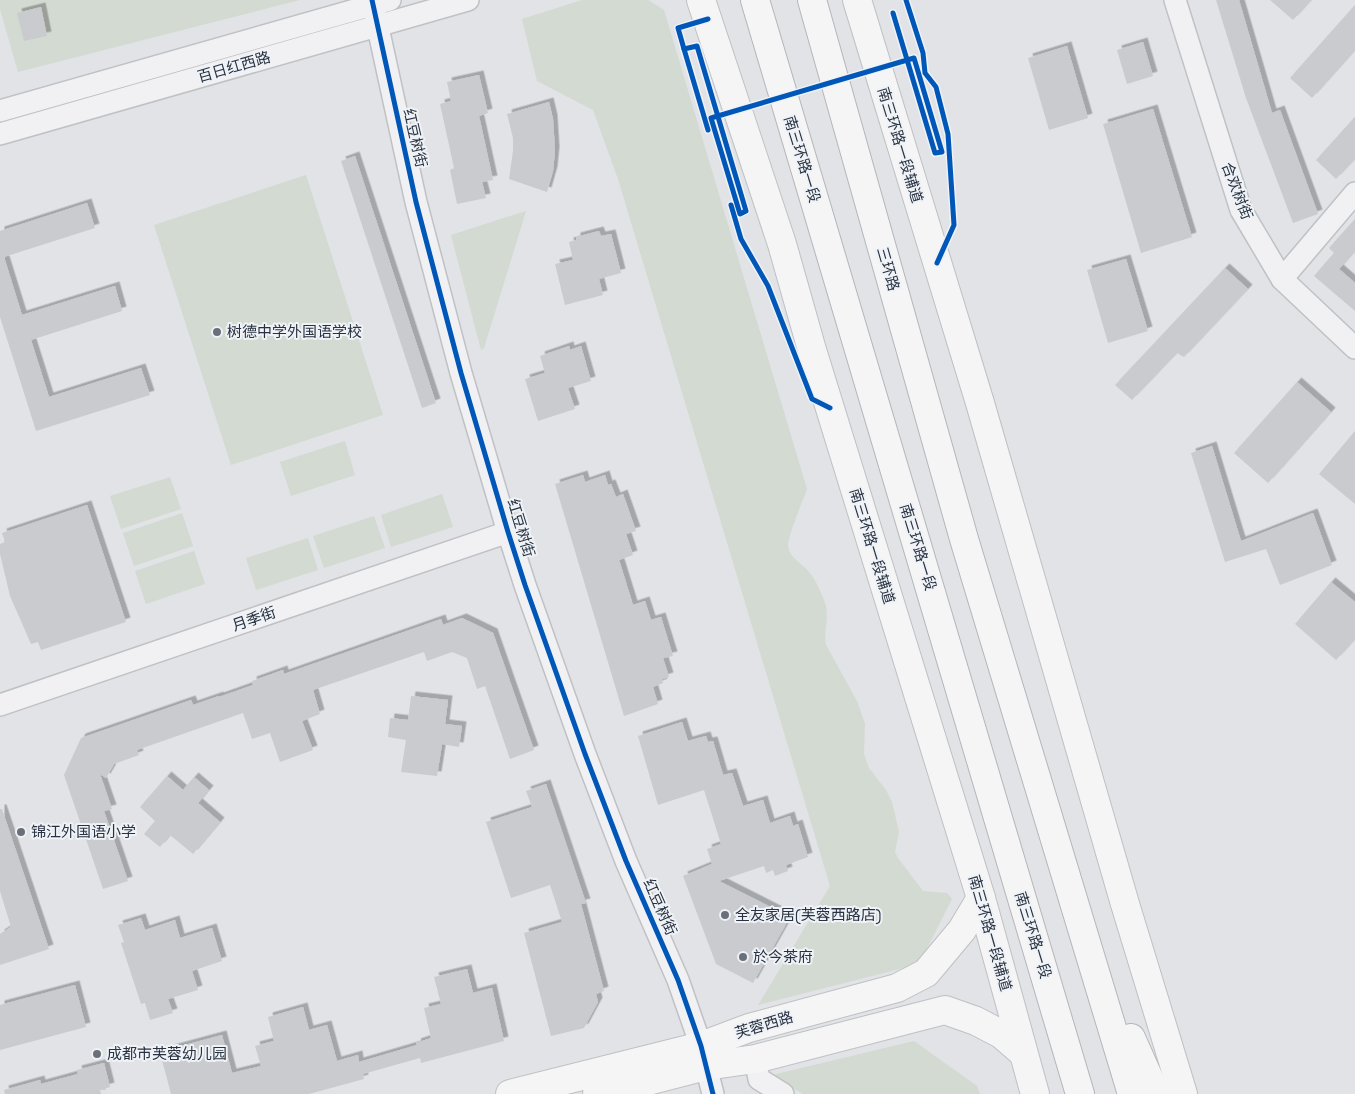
<svg xmlns="http://www.w3.org/2000/svg" width="1355" height="1094" font-family="'Space Grotesk','Noto Sans SC',sans-serif">
  <style>
    .green { fill: #d2dad1 }
    .building { fill: #c9cbce; filter: url(#shadow) }
    .lines { fill: none; stroke-linecap: round; stroke-linejoin: round }
    .minor-casing { stroke: #bfc1c4; stroke-width: 24 }
    .major-casing { stroke: #bec0c4; stroke-width: 30 }
    .highway-casing { stroke: #b4b6bb; stroke-width: 30 }
    .minor { stroke: #f1f1f3; stroke-width: 21 }
    .major { stroke: #f5f5f6; stroke-width: 28 }
    .highway { stroke: #f5f5f6; stroke-width: 28 }
    .cycleway-casing { stroke: #eff2f6; stroke-width: 8 }
    .cycleway { stroke: #0057b8; stroke-width: 5 }
    .poi-dot { fill: #69707a; stroke: #eff2f6; stroke-width: 2 }
    .labels { text-anchor: middle; stroke-width: 4; stroke-linejoin: round; paint-order: stroke }
    .street-label { font-size: 15px; fill: #283240; stroke: #eff2f6 }
    .poi-label { font-size: 15px; fill: #283240; stroke: #eff2f6; text-anchor: start }
  </style>
  <defs>
    <filter id="shadow"><feDropShadow dx="4.5" dy="-4.5" stdDeviation="0" flood-color="#0004"/></filter>
  </defs>
  <rect width="100%" height="100%" fill="#e1e3e6"/>
  <g class="green">
    <polygon points="0,0 300,0 18,72 0,9"/>
    <path d="M 582,0 L 648,0 L 664,10 L 807,489 C 803,500 788,536 788,545 C 788,557 802,563 809,572 C 816,580 821,592 825,603 C 830,617 823,631 826,645 L 857,701 L 865,724 L 864,754 L 869,768 L 886,790 L 892,802 L 899,832 L 895,852 L 898,858 L 923,891 L 947,893 L 952,899 L 919,964 L 758,1005 L 830,886 L 618,179 L 593,110 L 537,81 L 522,19 Z"/>
    <polygon points="306,175 383,415 231,465 154,225"/>
    <polygon points="526,211 484,348 481,350 451,235"/>
    <polygon points="345,441 355,475 291,496 280,462"/>
    <polygon points="170,477 181,509 121,529 110,496"/>
    <polygon points="442,494 453,527 391,547 381,515"/>
    <polygon points="182,513 193,546 134,566 123,533"/>
    <polygon points="374,516 385,548 324,568 313,536"/>
    <polygon points="308,538 318,570 256,590 246,558"/>
    <polygon points="194,551 205,584 146,604 135,571"/>
    <polygon points="914,1041 977,1086 980,1094 803,1094 772,1075"/>
  </g>
  <g class="building">
    <polygon points="1216,0 1239,0 1272,113 1280,110 1318,214 1293,223 1246,98"/>
    <polygon points="1270,0 1311,0 1293,20"/>
    <polygon points="1355,5 1355,50 1312,98 1290,78"/>
    <polygon points="41,7 47,36 24,41 17,13"/>
    <polygon points="1143,42 1153,76 1127,84 1117,50"/>
    <polygon points="1067,46 1088,118 1049,130 1028,58"/>
    <polygon points="479,75 488,113 479,116 493,180 482,182 486,198 457,204 450,170 454,168 440,104 451,101 447,82"/>
    <polygon points="549,102 553,119 555,151 553,171 547,192 509,179 513,151 513,138 507,114"/>
    <polygon points="1153,109 1192,237 1141,253 1103,124"/>
    <polygon points="1355,117 1355,159 1336,179 1316,160"/>
    <polygon points="355,156 436,403 422,408 341,161"/>
    <polygon points="87,203 95,228 4,257 22,315 115,286 122,311 31,340 49,397 141,368 150,395 36,431 0,317 0,231"/>
    <polygon points="1355,219 1355,251 1339,269 1355,283 1355,311 1314,276 1334,253 1329,248"/>
    <polygon points="599,231 601,236 611,234 621,273 599,279 603,295 565,305 555,264 573,260 569,242 576,240 576,237"/>
    <polygon points="1126,259 1148,331 1108,343 1087,270"/>
    <polygon points="1225,268 1248,289 1184,357 1177,353 1132,400 1115,385"/>
    <polygon points="569,346 570,350 581,346 591,381 568,388 575,409 538,421 525,379 545,373 540,356"/>
    <polygon points="1297,382 1331,412 1268,483 1234,453"/>
    <polygon points="1355,431 1355,504 1319,474"/>
    <polygon points="1212,446 1241,541 1313,513 1332,565 1280,585 1266,549 1225,562 1191,453"/>
    <polygon points="583,475 585,482 605,475 608,485 611,484 616,497 623,494 636,531 626,534 633,555 619,560 633,605 645,601 651,620 661,617 673,656 663,658 669,677 662,679 663,683 653,687 658,704 624,716 555,484"/>
    <polygon points="87,505 126,622 41,650 38,642 31,644 10,596 0,554 0,544 5,542 2,533"/>
    <polygon points="1331,582 1355,602 1355,639 1336,660 1295,624"/>
    <polygon points="462,618 493,633 534,750 510,759 485,686 477,689 467,658 452,652 427,661 424,652 313,690 320,714 302,721 313,750 280,762 270,733 252,739 243,713 137,750 139,755 114,764 106,778 100,774 112,809 104,811 128,881 103,889 64,775 81,738 191,700 193,705 219,696 219,697 253,685 252,681 283,670 284,674 441,619 443,625"/>
    <polygon points="411,696 448,700 445,724 462,726 459,747 442,744 437,776 401,772 406,740 388,737 390,718 408,720"/>
    <polygon points="682,722 688,741 706,736 708,742 713,741 723,775 732,773 743,806 763,800 770,823 790,816 793,826 798,824 808,857 786,865 788,871 775,876 773,870 766,873 764,866 719,881 790,917 753,983 716,964 683,876 712,864 707,849 721,844 704,790 658,805 638,736"/>
    <polygon points="167,776 183,790 194,777 209,790 198,803 220,822 193,854 170,835 160,847 144,834 155,821 140,807"/>
    <polygon points="546,784 586,903 581,904 604,991 596,994 598,1002 584,1028 551,1036 524,933 562,922 550,885 511,898 486,822 532,807 526,791"/>
    <polygon points="0,809 2,809 49,949 0,965 0,934 11,927 0,891"/>
    <polygon points="141,918 145,930 175,920 180,938 212,928 222,961 192,971 198,990 168,999 173,1013 150,1020 145,1003 141,1004 121,943 124,942 118,925"/>
    <polygon points="467,969 473,993 492,988 504,1041 421,1063 420,1058 363,1074 364,1079 309,1094 171,1094 162,1060 172,1057 170,1049 222,1035 232,1073 261,1066 255,1046 274,1041 268,1017 303,1007 309,1030 327,1025 337,1061 358,1055 359,1062 417,1045 416,1043 431,1038 424,1008 441,1004 434,977"/>
    <polygon points="75,985 86,1027 0,1050 0,1005"/>
    <polygon points="104,1063 110,1087 100,1090 101,1094 5,1094 4,1090 40,1080 41,1084 78,1074 77,1070"/>
  </g>
  <g class="lines">
    <defs>
      <g id="minor">
        <polyline points="372,0 416,202 461,373 508,532 525,585 585,754 626,861 678,980 701,1046 713,1094"/>
        <polyline points="1175,0 1241,210 1282,279 1355,348"/>
        <polyline points="0,111 390,0"/>
        <polyline points="0,134 468,0"/>
        <polyline points="1282,279 1355,193"/>
        <polyline points="0,705 508,532"/>
        <polyline points="755,1059 759,1079 783,1094"/>
      </g>
      <g id="major">
        <polyline points="701,0 782,244 812,350 981,898 1035,1094"/>
        <polyline points="857,0 980,403 1125,904 1183,1094"/>
        <polyline points="510,1094 701,1046 749,1028 897,988 926,973 962,930 981,898"/>
        <polyline points="597,1094 706,1066 755,1059 945,1010 976,1021 1001,1034 1023,1053"/>
      </g>
      <g id="highway">
        <polyline points="755,0 1080,1094"/>
        <polyline points="812,0 964,539 1132,1094"/>
        <polyline points="1131,1038 1156,1094"/>
      </g>
    </defs>
    <use href="#minor" class="minor-casing"/>
    <use href="#major" class="major-casing"/>
    <use href="#highway" class="highway-casing"/>
    <use href="#minor" class="minor"/>
    <use href="#major" class="major"/>
    <use href="#highway" class="highway"/>
    <defs>
      <g id="cycleway">
        <polyline points="372,0 416,202 461,373 508,532 525,585 585,754 626,861 678,980 701,1046 713,1094"/>
        <polyline points="906,0 923,53 925,73 936,87 948,134 954,225 937,263"/>
        <polyline points="708,19 678,28 684,49 697,46 746,211 740,214 711,118 914,58 942,152 935,153 893,13"/>
        <polyline points="684,49 708,130"/>
        <polyline points="731,205 741,239 768,286 812,399 830,408"/>
      </g>
    </defs>
    <use href="#cycleway" class="cycleway-casing"/>
    <use href="#cycleway" class="cycleway"/>
  </g>
  <g class="poi-dot">
    <circle cx="217" cy="332" r="5"/>
    <circle cx="21" cy="832" r="5"/>
    <circle cx="725" cy="915" r="5"/>
    <circle cx="743" cy="957" r="5"/>
    <circle cx="97" cy="1054" r="5"/>
  </g>
  <g class="labels">
    <g class="street-label">
      <text transform="translate(234 67) rotate(-16)" y="5">百日红西路</text>
      <text transform="translate(415 138) rotate(77)" y="5">红豆树街</text>
      <text transform="translate(900 145) rotate(73)" y="5">南三环路一段辅道</text>
      <text transform="translate(802 159) rotate(73)" y="5">南三环路一段</text>
      <text transform="translate(1237 191) rotate(69)" y="5">合欢树街</text>
      <text transform="translate(888 269) rotate(74)" y="5">三环路</text>
      <text transform="translate(521 528) rotate(73)" y="5">红豆树街</text>
      <text transform="translate(872 546) rotate(73)" y="5">南三环路一段辅道</text>
      <text transform="translate(918 547) rotate(73)" y="5">南三环路一段</text>
      <text transform="translate(254 619) rotate(-19)" y="5">月季街</text>
      <text transform="translate(660 907) rotate(66)" y="5">红豆树街</text>
      <text transform="translate(990 933) rotate(74)" y="5">南三环路一段辅道</text>
      <text transform="translate(1033 935) rotate(73)" y="5">南三环路一段</text>
      <text transform="translate(764 1025) rotate(-17)" y="5">芙蓉西路</text>
    </g>
    <g class="poi-label">
      <text x="227" y="337">树德中学外国语学校</text>
      <text x="31" y="837">锦江外国语小学</text>
      <text x="735" y="920">全友家居(芙蓉西路店)</text>
      <text x="753" y="962">於今茶府</text>
      <text x="107" y="1059">成都市芙蓉幼儿园</text>
    </g>
  </g>
</svg>
